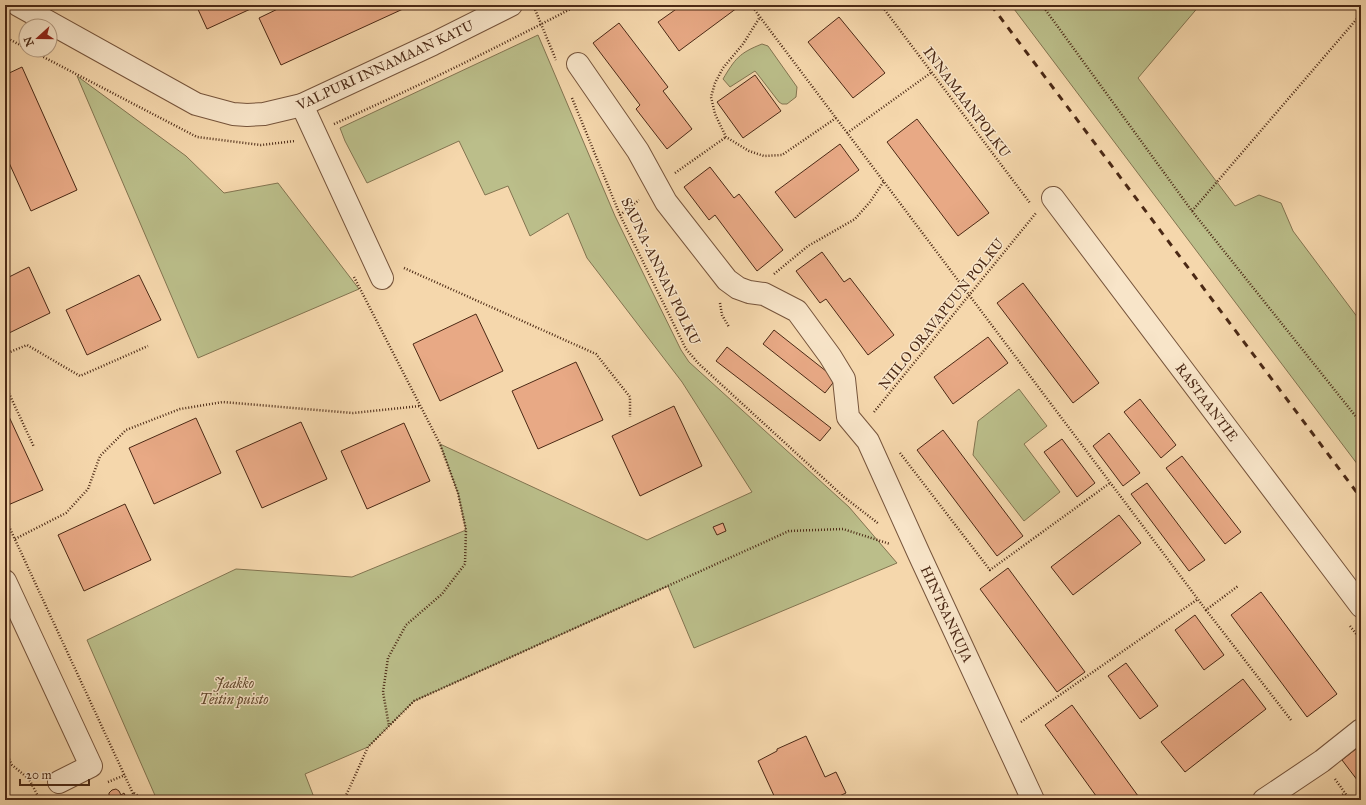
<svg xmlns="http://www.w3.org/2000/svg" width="1366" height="805" font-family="'IM FELL Great Primer',serif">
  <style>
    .green { fill: #bbbe8a; stroke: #837450 }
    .building { fill: #e8a985; stroke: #4b2915 }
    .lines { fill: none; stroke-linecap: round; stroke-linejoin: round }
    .minor-casing { stroke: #76543b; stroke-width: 24 }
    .path { stroke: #4b2915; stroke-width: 2.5; stroke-dasharray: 1 2; stroke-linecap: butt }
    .minor { stroke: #f8e5c9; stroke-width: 22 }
    .rail { stroke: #4b2915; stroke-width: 3; stroke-dasharray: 7 7; stroke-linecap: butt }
    .labels { text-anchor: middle; stroke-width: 3; stroke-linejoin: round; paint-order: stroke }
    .street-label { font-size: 14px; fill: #4b2915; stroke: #f8e5c9 }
    .park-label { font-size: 14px; font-style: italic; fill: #61472c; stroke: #f8e5c9 }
  </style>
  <rect width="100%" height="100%" fill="#f5d7ac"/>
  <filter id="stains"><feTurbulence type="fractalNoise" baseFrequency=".005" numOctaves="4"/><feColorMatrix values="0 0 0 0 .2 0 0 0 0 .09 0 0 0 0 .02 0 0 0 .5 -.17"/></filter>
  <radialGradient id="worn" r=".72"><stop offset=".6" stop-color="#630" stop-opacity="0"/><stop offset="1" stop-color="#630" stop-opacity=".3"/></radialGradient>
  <g class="green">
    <polygon points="1011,5 1200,5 1138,78 1235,206 1259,195 1281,203 1293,231 1361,322 1361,469"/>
    <polygon points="538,35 615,216 681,350 689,362 849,507 897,563 694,648 668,586 414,701 368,747 305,774 315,800 157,800 87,640 236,569 352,577 466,530 458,493 440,444 647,540 752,492 682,382 587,258 568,213 530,236 508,186 485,195 459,141 367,183 345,141 340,128"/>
    <path d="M 762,44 L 768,46 L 797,87 L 796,97 L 787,104 L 782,104 L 779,102 L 759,76 L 755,71 L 730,87 L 723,79 C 735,59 739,53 762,44 Z"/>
    <polygon points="77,76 186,156 224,193 278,183 359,289 198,358"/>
    <polygon points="1019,389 1047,426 1024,444 1060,492 1024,521 973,455 978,421"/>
  </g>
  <g class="building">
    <polygon points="196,5 256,5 257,6 207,29"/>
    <polygon points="286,5 401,5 403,9 281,65 259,18"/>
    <polygon points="682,5 741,5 679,51 658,22"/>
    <polygon points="839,17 885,73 853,98 808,42"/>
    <polygon points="619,23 668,87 663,91 692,129 667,149 636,109 640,105 593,43"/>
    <polygon points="22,67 77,190 31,211 5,154 5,75"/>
    <polygon points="755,75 781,111 743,138 717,102"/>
    <polygon points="917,119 989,213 958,236 887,142"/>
    <polygon points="840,144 859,170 795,218 775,192"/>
    <polygon points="710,167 734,198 739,194 783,250 757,271 715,215 709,220 684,187"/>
    <polygon points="822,252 844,282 850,278 894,335 868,355 826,299 820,303 796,271"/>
    <polygon points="29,267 50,313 5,335 5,279"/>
    <polygon points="139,275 161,320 87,355 66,310"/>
    <polygon points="1023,283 1099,383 1073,403 997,303"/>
    <polygon points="476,314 503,371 440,401 413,344"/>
    <polygon points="774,330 836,379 825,393 763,344"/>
    <polygon points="988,337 1008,363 953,404 934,377"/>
    <polygon points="727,347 831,428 820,441 716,361"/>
    <polygon points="576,362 603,420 538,449 512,391"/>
    <polygon points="1140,399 1176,445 1161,458 1124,412"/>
    <polygon points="674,406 702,466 640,496 612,436"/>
    <polygon points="5,408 43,490 8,505 5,498"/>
    <polygon points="196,418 221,473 154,504 129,448"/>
    <polygon points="301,422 327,479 262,508 236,451"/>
    <polygon points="404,423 430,481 367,509 341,451"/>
    <polygon points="943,430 1023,536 997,556 917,450"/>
    <polygon points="1109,433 1140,473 1123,486 1093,446"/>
    <polygon points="1062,439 1095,483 1077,497 1044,452"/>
    <polygon points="1182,456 1241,532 1225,544 1166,468"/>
    <polygon points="1147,483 1205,560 1189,571 1131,494"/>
    <polygon points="125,504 151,560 84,591 58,535"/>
    <polygon points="1119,515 1141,543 1073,595 1051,567"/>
    <polygon points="723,523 726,531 717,535 713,527"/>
    <polygon points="1008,568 1085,672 1057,692 980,589"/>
    <polygon points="1261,592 1337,694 1307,717 1231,615"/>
    <polygon points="1195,615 1224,655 1204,670 1175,630"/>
    <polygon points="1126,663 1158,706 1140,719 1108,676"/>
    <polygon points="1243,679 1266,709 1185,772 1161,742"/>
    <polygon points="1072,705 1141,800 1099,800 1045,725"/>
    <polygon points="806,736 825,777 836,772 846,793 835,798 835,800 776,800 758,761 777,751 777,749"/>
    <polygon points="1361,745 1361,785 1342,760"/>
    <polygon points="116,789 119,791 121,795 124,793 127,800 109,800 109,793 112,790"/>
  </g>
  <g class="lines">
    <defs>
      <g id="minor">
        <polyline points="18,5 196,104 233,114 247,115 264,114 302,105 433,44 511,5"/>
        <polyline points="578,64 638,151 666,202 727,280 738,288 749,292 764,294 797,311 830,356 844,379 848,417 868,441 919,554 1033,800"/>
        <polyline points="302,105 382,278"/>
        <polyline points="1053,198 1361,606"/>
        <polyline points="5,581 91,766 59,782"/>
        <polyline points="1264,800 1322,761 1361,730"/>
      </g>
    </defs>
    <use href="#minor" class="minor-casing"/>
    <g class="path">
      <polyline points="751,5 760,17"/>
      <polyline points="881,5 1030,203"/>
      <polyline points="1042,5 1192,211 1361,423"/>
      <polyline points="534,7 556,60"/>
      <polyline points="5,37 26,48"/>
      <polyline points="30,50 197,137 261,145 295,141"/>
      <polyline points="572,98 620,215 686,349 699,364 844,497 879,524"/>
      <polyline points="836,118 782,155 764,156 749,151 726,137 715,114 711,97 715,83 723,68 743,44 760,17 1206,610 1238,586"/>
      <path d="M 334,124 C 417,87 498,47 578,5"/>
      <polyline points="847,133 932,72"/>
      <polyline points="675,173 726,137"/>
      <polyline points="1192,211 1361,14"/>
      <polyline points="620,215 639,200"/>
      <polyline points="404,268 596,354 630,397 630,417"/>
      <polyline points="774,274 808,246 855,219 870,202 884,181"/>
      <polyline points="354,277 440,444 458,493 466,530 465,564 442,594 406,625 388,658 383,692 389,726"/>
      <polyline points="720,303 722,315 729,327"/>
      <polyline points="5,354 27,345 80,376 148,346"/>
      <polyline points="5,385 34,447"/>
      <polyline points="874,412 1036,213"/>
      <polyline points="900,453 990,570 1110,483"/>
      <polyline points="5,518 136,800"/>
      <polyline points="15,539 66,513 88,489 100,456 126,430 180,409 223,402 353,413 420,406"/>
      <polyline points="1206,610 1291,720"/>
      <polyline points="1350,626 1361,640"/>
      <polyline points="1021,722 1198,599"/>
      <polyline points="5,751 12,765 29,779 40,800"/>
      <polyline points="1335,779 1350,800"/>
      <polyline points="108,782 125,775"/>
      <polyline points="134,793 144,800"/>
      <polyline points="344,800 368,747 414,701 789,531 843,529 890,544"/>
      <polyline points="1335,800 1345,793"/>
    </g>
    <use href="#minor" class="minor"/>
    <polyline class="rail" points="991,5 1361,498"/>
  </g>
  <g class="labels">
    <g class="street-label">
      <text transform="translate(385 65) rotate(-25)" y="5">VALPURI INNAMAAN KATU</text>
      <text transform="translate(967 102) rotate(53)" y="5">INNAMAANPOLKU</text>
      <text transform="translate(661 271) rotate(64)" y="5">SAUNA-ANNAN POLKU</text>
      <text transform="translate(941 314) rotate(-51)" y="5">NIILO ORAVAPUUN POLKU</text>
      <text transform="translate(1207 402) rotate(53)" y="5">RASTAANTIE</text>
      <text transform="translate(947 614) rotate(65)" y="5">HINTSANKUJA</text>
    </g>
    <g class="park-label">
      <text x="234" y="688">Jaakko<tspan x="234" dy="16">Teitin puisto</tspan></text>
    </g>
  </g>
  <rect width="1366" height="805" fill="none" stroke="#f5d7ac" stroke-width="20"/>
  <rect x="6" y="6" width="1354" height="793" fill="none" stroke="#4b2915" stroke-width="2"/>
  <rect x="10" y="10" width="1346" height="785" fill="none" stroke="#4b2915"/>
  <g transform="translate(38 38) rotate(249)"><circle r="19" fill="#f8e5c9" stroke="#b39a81"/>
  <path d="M0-3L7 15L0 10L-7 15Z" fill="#8f2418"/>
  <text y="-6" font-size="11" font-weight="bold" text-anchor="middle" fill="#4b2915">N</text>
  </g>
  <path d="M20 779v6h69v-6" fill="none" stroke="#4b2915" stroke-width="2"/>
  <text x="26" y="779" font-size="12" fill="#4b2915" stroke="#f8e5c9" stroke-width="3" paint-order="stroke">20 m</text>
  <rect width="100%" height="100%" filter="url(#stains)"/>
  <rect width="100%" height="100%" fill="url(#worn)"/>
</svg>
